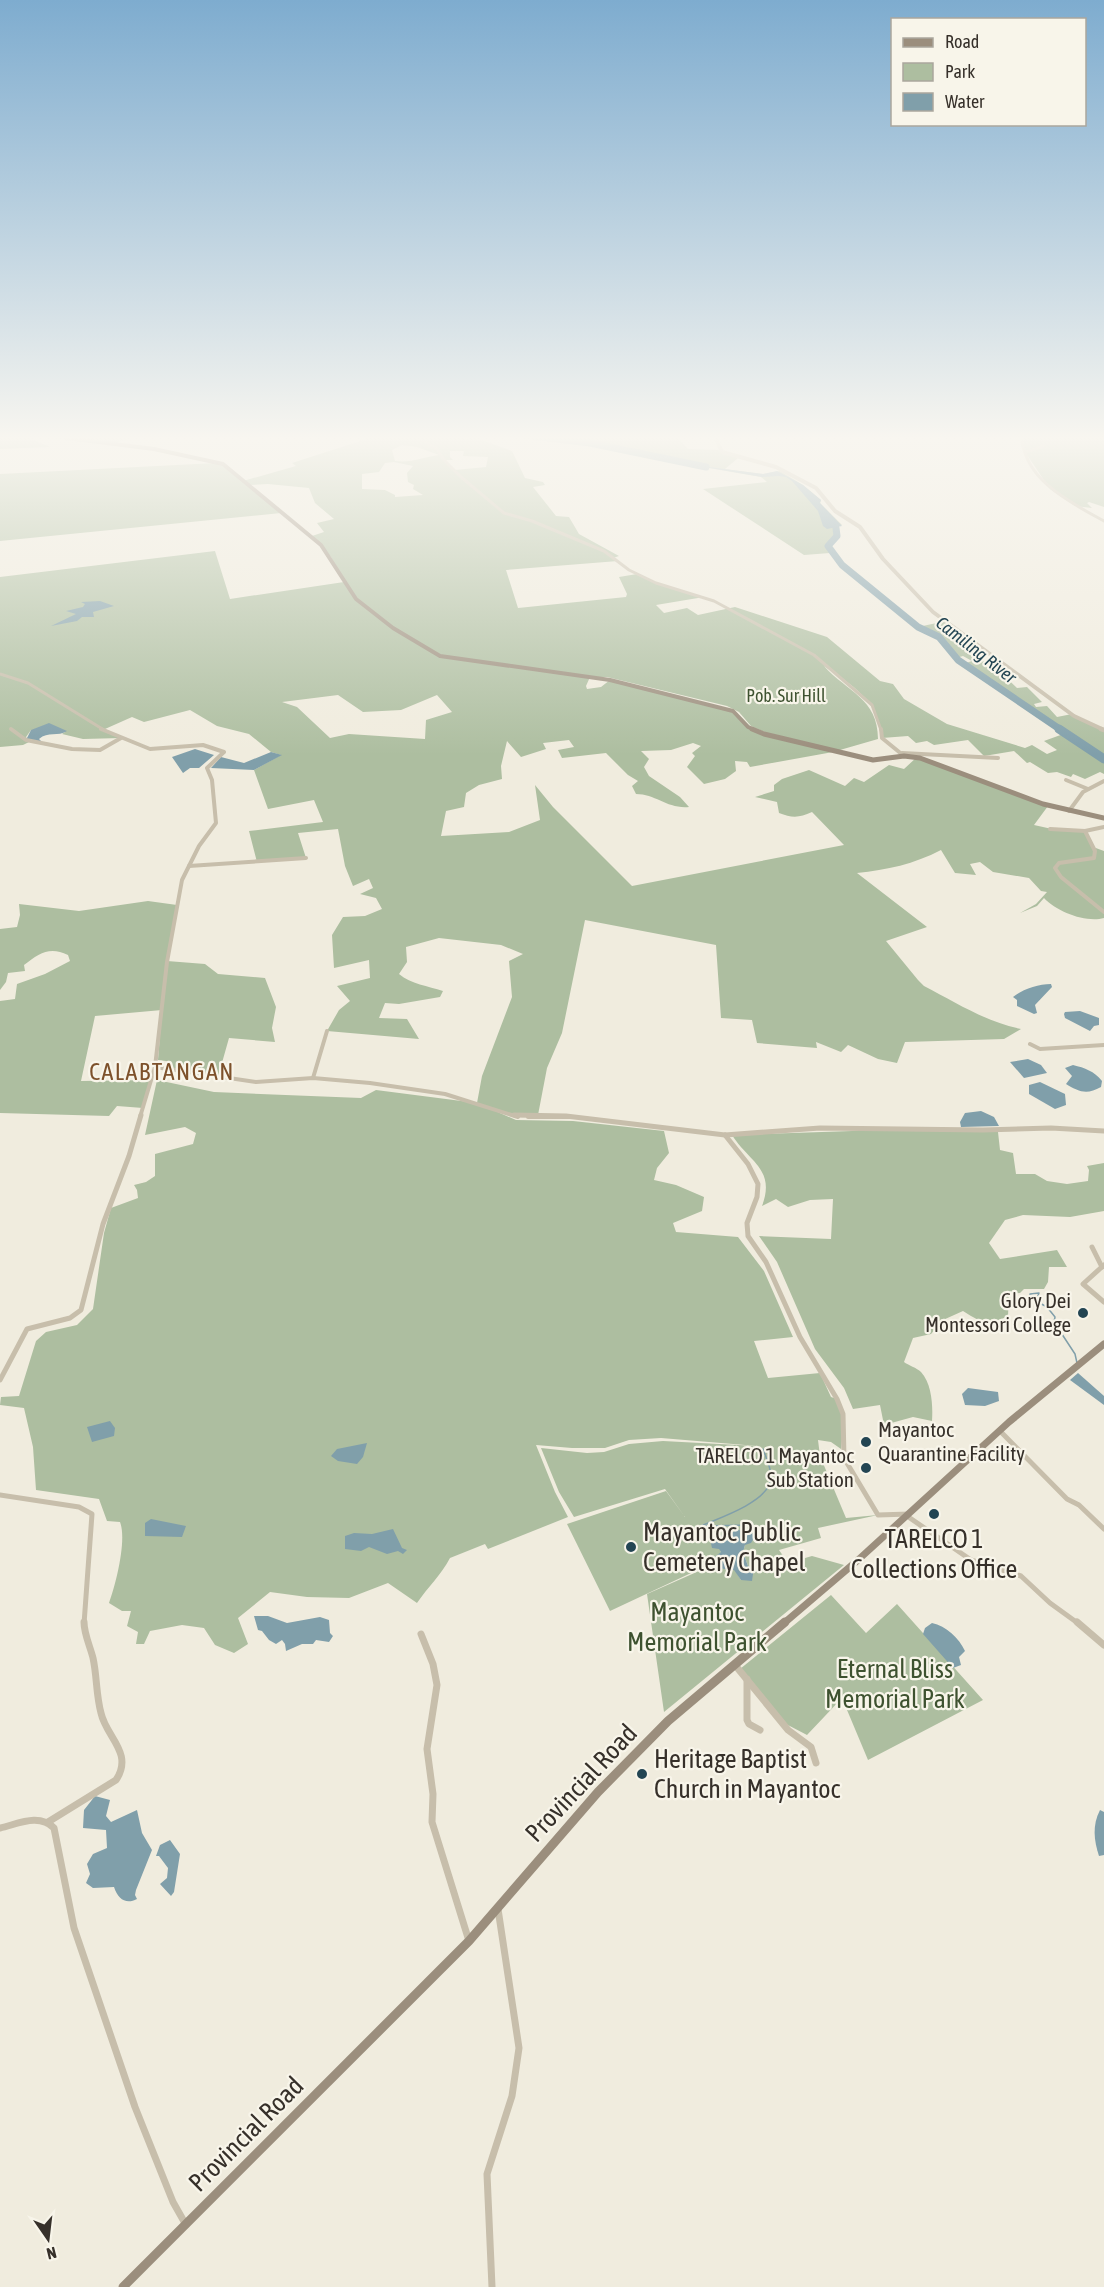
<svg xmlns="http://www.w3.org/2000/svg" width="1104" height="2287" font-family="'Asap Condensed',sans-serif">
  <style>
    .green { fill: #adbea0; fill-rule: evenodd }
    .water { fill: #809faa }
    .lines { fill: none; stroke-linecap: round; stroke-linejoin: round }
    .stream { stroke: #809faa; stroke-width: 1.5 }
    .river-far1 { stroke: #809faa; stroke-width: 7 }
    .river { stroke: #809faa; stroke-width: 9 }
    .minor-far3 { stroke: #c7beab; stroke-width: 3 }
    .minor-far2 { stroke: #c7beab; stroke-width: 4 }
    .minor-far1 { stroke: #c7beab; stroke-width: 5 }
    .minor { stroke: #c7beab; stroke-width: 7 }
    .tertiary-far1 { stroke: #c7beab; stroke-width: 4 }
    .tertiary { stroke: #c7beab; stroke-width: 4.5 }
    .secondary-far3 { stroke: #9b8e7d; stroke-width: 4 }
    .secondary-far2 { stroke: #9b8e7d; stroke-width: 5 }
    .secondary-far1 { stroke: #9b8e7d; stroke-width: 7 }
    .secondary { stroke: #9b8e7d; stroke-width: 9 }
    .poi-dot { fill: #234553; stroke: #f8f5ea; stroke-width: 2 }
    .labels { text-anchor: middle; stroke-width: 4.5; stroke-linejoin: round; paint-order: stroke }
    .far-water-label { font-size: 18px; font-style: italic; fill: #234553; stroke: #f8f5ea }
    .far-park-label { font-size: 18px; fill: #3e5230; stroke: #f8f5ea }
    .poi-label { font-size: 21px; fill: #36302a; stroke: #f8f5ea; text-anchor: end }
    .quarter-label { font-size: 24px; letter-spacing: 1.5px; fill: #7d512b; stroke: #f8f5ea }
    .near-poi-label { font-size: 26px; fill: #36302a; stroke: #f8f5ea; text-anchor: start }
    .near-park-label { font-size: 26px; fill: #3e5230; stroke: #f8f5ea }
    .near-street-label { font-size: 26px; fill: #36302a; stroke: #f8f5ea }
  </style>
  <rect width="100%" height="100%" fill="#f0ecde"/>
  <g class="green">
    <polygon points="0,435 7,435 9,437 23,435 50,447 0,449"/>
    <polygon points="64,435 146,435 109,444 60,438"/>
    <path d="M 379,435 L 431,435 L 467,439 L 470,436 L 512,451 L 525,478 L 543,482 L 545,485 L 533,487 L 556,516 L 569,517 L 579,534 L 619,556 L 613,558 L 618,561 L 506,570 L 518,608 L 626,597 L 627,594 L 619,577 L 637,574 L 660,585 L 704,597 L 656,605 L 664,613 L 687,608 L 698,615 L 735,607 L 827,637 L 880,681 L 893,684 L 904,699 L 947,724 L 1025,748 L 1032,745 L 1047,754 L 1057,750 L 1044,741 L 1066,733 L 972,671 L 963,664 L 972,661 L 963,656 L 956,658 L 939,637 L 918,627 L 946,621 L 959,631 L 953,631 L 947,626 L 939,628 C 949,638 977,663 991,663 L 1017,688 L 1027,687 L 1042,702 L 1034,704 L 1036,707 L 1047,706 L 1057,717 L 1072,714 L 1104,730 L 1104,774 L 1100,772 L 1085,779 L 1073,774 L 1071,777 L 1057,772 L 1048,773 L 1030,762 L 1027,763 L 1014,751 L 984,756 L 968,740 L 934,745 L 927,741 L 916,743 L 908,736 L 882,738 C 880,703 852,684 824,666 C 847,692 878,698 878,739 L 833,752 L 750,767 L 747,762 L 735,761 L 736,771 L 725,779 L 704,784 L 687,767 L 695,756 L 692,753 L 701,746 L 693,743 L 671,750 L 641,751 L 649,759 L 644,767 L 649,776 L 680,797 L 689,807 C 667,809 656,794 636,794 L 632,786 L 638,781 L 628,775 L 606,753 L 562,758 L 558,750 L 574,747 L 569,740 L 543,743 L 546,749 L 521,757 L 507,741 L 501,766 L 502,779 L 479,785 L 466,793 L 464,807 L 446,811 L 441,836 L 509,832 L 540,820 L 535,785 L 553,807 L 632,886 L 844,845 L 812,812 C 799,818 792,818 779,813 L 777,802 L 755,797 L 774,791 L 774,785 L 782,779 L 809,770 L 845,786 L 854,778 L 864,782 L 889,765 L 904,769 L 917,757 L 1048,806 L 1034,825 L 1052,829 L 1085,831 L 1093,847 L 1104,851 L 1104,918 C 1086,923 1057,912 1044,898 L 1037,906 L 1020,913 L 1036,904 L 1047,892 L 1041,891 L 1029,878 L 993,872 L 980,862 L 970,864 L 976,875 L 955,873 L 941,850 C 914,864 887,870 857,873 L 927,927 L 886,941 L 918,980 L 924,986 C 955,1002 986,1022 1021,1029 L 1004,1039 L 905,1042 L 897,1063 L 878,1059 L 848,1045 L 841,1052 L 816,1042 L 817,1048 L 757,1043 L 752,1020 L 721,1018 L 716,945 L 585,920 L 562,1033 L 547,1068 L 538,1115 L 519,1117 L 484,1106 L 516,1120 L 573,1121 L 664,1131 L 669,1153 L 657,1168 L 654,1180 L 676,1185 L 704,1197 L 702,1211 L 673,1223 L 676,1232 L 738,1237 L 764,1271 L 793,1337 L 754,1341 L 768,1378 L 820,1373 L 831,1397 L 837,1399 C 844,1416 843,1430 841,1449 L 831,1442 L 818,1440 L 820,1456 L 846,1518 L 878,1515 L 818,1528 L 821,1538 L 779,1550 L 788,1563 L 812,1556 L 844,1565 L 664,1712 L 647,1594 L 699,1571 L 706,1566 L 610,1611 L 567,1524 L 666,1491 L 685,1517 L 665,1489 L 574,1517 L 559,1492 L 541,1448 L 587,1453 L 604,1452 L 629,1444 L 663,1441 L 757,1446 L 661,1438 L 629,1440 L 605,1448 L 572,1448 L 536,1445 L 555,1492 L 568,1517 L 488,1549 L 485,1544 L 450,1558 C 441,1575 428,1587 417,1603 L 388,1583 L 349,1598 L 307,1597 L 270,1592 L 238,1618 L 248,1644 L 234,1653 L 215,1645 L 204,1628 L 182,1625 L 150,1631 L 144,1644 L 136,1644 L 138,1632 L 127,1626 L 131,1611 L 122,1611 L 109,1603 C 116,1584 127,1540 120,1522 L 107,1521 L 99,1499 L 36,1490 L 33,1447 L 24,1408 L 0,1405 L 1,1397 L 19,1396 L 36,1341 L 46,1332 L 77,1325 L 93,1309 L 104,1233 L 111,1208 L 138,1198 L 137,1190 L 134,1185 L 146,1182 L 155,1176 L 155,1154 L 193,1144 L 196,1133 L 185,1127 L 145,1135 L 157,1080 L 214,1092 L 361,1098 L 376,1090 L 477,1103 L 482,1076 L 512,997 L 509,961 L 523,954 L 501,945 L 439,938 L 406,947 L 407,962 L 399,974 C 411,984 428,986 443,991 L 440,997 L 399,1004 L 385,1003 L 379,1018 L 407,1019 L 419,1039 L 327,1031 L 339,1010 L 350,1001 L 337,986 L 370,978 L 369,960 L 334,968 L 332,935 L 343,917 L 365,916 L 382,909 L 376,898 L 360,894 L 373,888 L 369,879 L 353,886 L 345,866 L 338,829 L 298,833 L 306,858 L 257,862 L 249,831 L 323,822 L 314,800 L 268,809 L 254,770 L 281,755 L 271,752 L 249,734 L 217,726 L 190,710 L 144,722 L 132,717 L 105,729 L 121,738 L 83,739 L 62,734 L 65,732 L 31,730 L 26,737 L 29,742 L 23,745 L 0,747 L 0,577 L 215,551 L 230,599 L 344,582 L 331,557 L 312,536 L 324,532 L 317,523 L 334,519 L 315,503 L 309,488 L 268,484 L 249,485 L 281,513 L 0,541 L 0,474 L 216,463 L 223,464 L 243,481 L 296,466 L 292,463 ZM 402,445 L 417,447 L 439,455 C 424,457 412,463 395,461 L 392,450 ZM 450,451 L 464,451 L 463,456 L 488,457 L 486,467 L 455,470 L 445,460 L 453,460 L 450,457 ZM 394,462 L 413,466 L 407,473 L 408,482 L 414,485 L 413,489 L 423,495 L 395,497 L 395,495 L 385,490 L 362,489 L 362,474 L 379,472 L 385,463 ZM 590,677 L 607,677 L 727,706 L 739,712 L 751,726 L 774,736 L 753,729 L 735,711 L 610,680 L 601,687 L 587,689 L 586,686 ZM 338,695 L 363,712 L 401,710 L 437,695 L 452,712 L 426,720 L 425,739 L 349,734 L 330,738 L 297,707 L 282,702 ZM 739,1530 L 745,1545 L 743,1552 L 748,1566 L 741,1580 L 735,1570 L 715,1568 L 721,1552 L 715,1537 Z"/>
    <polygon points="524,435 664,435 677,437 688,449 720,450 738,458 725,469 763,474 780,471 803,485 821,500 820,503 842,525 836,527 837,536 828,546 842,565 830,553 804,555 703,489 767,482 761,477 668,461 588,443"/>
    <polygon points="1021,435 1104,435 1104,507 1089,502 1087,503 1092,508 1075,506 1050,489 1021,446"/>
    <path d="M 148,901 L 177,905 L 167,961 L 205,964 L 218,974 L 265,978 L 276,1007 L 272,1028 L 275,1042 L 229,1038 L 218,1077 L 165,1069 L 166,1061 L 158,1060 L 162,1010 L 95,1016 L 81,1081 L 152,1080 L 143,1108 L 117,1106 L 109,1116 L 0,1113 L 0,1001 L 15,999 L 17,984 L 45,974 L 70,961 L 68,955 C 50,946 39,953 24,965 L 25,971 L 8,973 L 6,982 L 0,990 L 0,929 L 17,927 L 20,915 L 19,904 L 79,911 Z"/>
    <path d="M 912,1129 L 998,1132 L 1000,1150 L 1013,1153 L 1016,1174 L 1035,1174 L 1047,1181 L 1067,1184 L 1088,1181 L 1089,1170 L 1087,1166 L 1104,1163 L 1104,1211 L 1070,1217 L 1023,1215 L 1005,1220 L 989,1243 L 1000,1259 L 1057,1250 L 1067,1267 L 1049,1267 L 1048,1282 L 1044,1289 L 1024,1289 L 1020,1293 L 1009,1294 L 1008,1316 C 987,1326 982,1323 963,1311 L 943,1320 L 931,1334 L 913,1338 L 904,1362 C 908,1365 917,1368 921,1372 C 932,1384 933,1406 932,1421 L 913,1417 L 884,1425 L 880,1405 L 853,1409 L 844,1388 L 815,1349 L 777,1262 L 759,1236 L 831,1239 L 833,1199 L 810,1200 L 788,1207 L 776,1199 L 762,1206 C 776,1169 749,1162 732,1135 Z"/>
    <polygon points="831,1595 866,1633 897,1604 983,1700 868,1760 842,1698 807,1735 784,1723 740,1669"/>
  </g>
  <g class="water">
    <polygon points="693,465 763,474 777,471 803,485 821,500 820,503 842,526 827,529 823,526 818,511 792,481 786,477 779,476 762,477"/>
    <polygon points="100,601 114,606 93,612 94,617 82,617 77,621 51,626 76,614 66,611 83,607 85,604 81,602"/>
    <path d="M 49,723 L 67,731 C 58,737 48,731 39,739 L 42,742 L 26,740 L 31,730 Z"/>
    <polygon points="195,749 214,755 199,768 190,768 183,773 172,757"/>
    <polygon points="271,752 282,755 254,770 211,768 221,757 244,763"/>
    <path d="M 1051,984 L 1052,987 L 1035,1005 L 1037,1013 L 1034,1014 L 1017,1006 L 1017,1000 L 1013,997 C 1023,989 1038,984 1051,984 Z"/>
    <polygon points="1080,1011 1099,1018 1099,1025 1094,1026 1090,1031 1065,1018 1064,1014 1065,1012"/>
    <polygon points="1028,1059 1041,1065 1047,1073 1024,1078 1010,1062"/>
    <path d="M 1073,1065 C 1085,1068 1094,1071 1102,1081 L 1101,1087 C 1087,1095 1079,1092 1066,1084 L 1072,1076 L 1065,1068 Z"/>
    <polygon points="1040,1082 1065,1094 1066,1105 1055,1109 1029,1094 1029,1085"/>
    <polygon points="981,1111 994,1117 999,1126 961,1127 960,1122 965,1113"/>
    <polygon points="1078,1373 1104,1396 1104,1405 1070,1380"/>
    <polygon points="968,1388 998,1392 999,1401 985,1406 965,1405 962,1394"/>
    <polygon points="110,1421 115,1428 114,1436 92,1442 87,1427"/>
    <polygon points="367,1443 363,1457 357,1464 338,1461 331,1456 337,1449"/>
    <polygon points="151,1519 186,1526 182,1537 145,1536 145,1523"/>
    <polygon points="393,1529 402,1548 407,1550 403,1554 398,1551 387,1554 369,1547 361,1551 345,1549 345,1536 354,1533 372,1534"/>
    <polygon points="739,1530 752,1533 754,1538 751,1543 745,1545 743,1552 748,1566 754,1567 752,1581 741,1580 734,1570 715,1568 711,1560 721,1552 719,1549 712,1548 710,1539"/>
    <polygon points="254,1616 268,1616 287,1623 320,1617 329,1620 330,1633 333,1636 329,1642 316,1640 313,1644 302,1644 286,1651 285,1644 282,1640 276,1644 269,1640 262,1631 258,1630"/>
    <path d="M 932,1623 C 946,1626 959,1638 965,1651 L 959,1657 L 961,1665 L 953,1668 L 923,1634 L 925,1628 Z"/>
    <path d="M 95,1796 L 110,1800 L 106,1816 L 111,1822 L 137,1810 L 142,1833 L 152,1850 L 136,1890 L 135,1895 L 137,1899 C 126,1905 118,1899 114,1887 L 93,1888 L 86,1883 L 90,1874 L 87,1864 L 93,1854 L 107,1848 L 106,1830 L 83,1828 L 84,1810 Z"/>
    <path d="M 1100,1810 L 1104,1812 L 1104,1855 L 1099,1856 C 1094,1841 1092,1825 1100,1810 Z"/>
    <polygon points="170,1840 180,1854 174,1892 171,1896 160,1884 167,1878 168,1868 159,1856 156,1856 160,1845"/>
  </g>
  <g class="lines">
    <g class="stream">
      <polyline points="1017,1299 1029,1299 1030,1294 1039,1293 1036,1301 1047,1307 1055,1317 1054,1322 1075,1354 1077,1363"/>
      <path d="M 701,1526 C 719,1518 761,1504 769,1485 C 774,1474 767,1460 763,1449"/>
      <polyline points="705,1526 750,1525"/>
      <polyline points="751,1528 752,1533"/>
    </g>
    <g class="river-far1">
      <polyline points="523,435 590,443 706,467"/>
      <polyline points="836,528 837,536 828,546 842,565 918,627 939,637 958,660 1061,730"/>
    </g>
    <polyline class="river" points="1059,729 1104,759"/>
    <g class="minor-far3">
      <polyline points="414,435 437,449 444,460 461,477 504,513 532,521 604,551 629,570 656,583 714,601 814,655 872,705 881,730"/>
      <path d="M 1022,435 C 1022,479 1071,503 1104,521"/>
      <polyline points="1026,452 1043,446"/>
      <polyline points="0,674 28,683 104,730"/>
    </g>
    <g class="minor-far2">
      <polyline points="11,729 26,740 72,749 100,750 121,738"/>
      <polyline points="101,729 150,749 203,745 224,752 207,768 212,780 216,823 199,846 182,880 167,962 155,1067 140,1117"/>
      <polyline points="881,729 882,738 904,756"/>
      <polyline points="902,753 998,758"/>
      <polyline points="1066,780 1088,789"/>
      <polyline points="1069,811 1083,792 1104,781"/>
      <polyline points="1104,827 1085,831 1095,851 1094,858 1059,863 1055,868 1061,877 1104,912"/>
      <polyline points="1050,829 1085,831"/>
      <polyline points="189,866 306,858"/>
      <polyline points="1030,1044 1040,1049 1104,1045"/>
      <polyline points="155,1067 256,1082 313,1078 370,1083 445,1094 518,1117"/>
      <polyline points="313,1078 327,1031"/>
      <polyline points="528,1117 573,1117"/>
    </g>
    <g class="minor-far1">
      <polyline points="514,1115 566,1116 725,1135 820,1128 983,1130 1051,1128 1104,1131"/>
      <polyline points="725,1135 748,1164 758,1184 757,1197 747,1223 748,1236 766,1262 800,1337 837,1399 843,1414 844,1458 878,1515 909,1514"/>
      <polyline points="1092,1247 1102,1267"/>
      <polyline points="1104,1265 1083,1284 1104,1302"/>
      <polyline points="0,1380 27,1329 70,1318 81,1310 103,1224 129,1156 141,1115"/>
      <polyline points="1000,1431 1067,1499 1079,1505 1104,1529"/>
      <polyline points="0,1495 79,1507 92,1514 84,1624"/>
      <polyline points="907,1516 971,1560 1021,1576 1050,1603 1079,1624"/>
    </g>
    <g class="minor">
      <polyline points="1077,1622 1104,1645"/>
      <polyline points="421,1634 433,1664 437,1685 427,1749 433,1794 432,1822 469,1941"/>
      <polyline points="735,1665 788,1730 811,1747 816,1763"/>
      <polyline points="747,1679 747,1720 749,1724 760,1730"/>
      <path d="M 48,1822 L 116,1780 C 134,1753 106,1737 101,1713 C 96,1695 97,1676 93,1658 C 90,1646 84,1634 84,1622"/>
      <path d="M 0,1828 C 18,1824 39,1813 54,1828 L 74,1928 L 135,2107 L 173,2202 L 186,2225"/>
      <polyline points="492,2287 487,2174 512,2096 519,2048 498,1909"/>
    </g>
    <polyline class="tertiary-far1" points="714,435 722,452 776,467 816,488 835,511 860,527 883,559 933,612 1074,716 1104,730"/>
    <polyline class="tertiary" points="1101,729 1104,730"/>
    <polyline class="secondary-far3" points="43,435 154,449 223,464 321,545 356,599 393,628 440,656 610,680 733,711 748,727 755,730"/>
    <polyline class="secondary-far2" points="752,729 764,734 873,760 904,756 920,758 1043,804 1104,818"/>
    <polyline class="secondary-far1" points="783,1624 858,1560 1009,1422 1104,1344"/>
    <polyline class="secondary" points="123,2287 469,1941 598,1792 668,1721 785,1622"/>
  </g>
  <linearGradient id="sky" x2="0" y2="1"><stop stop-color="#7eaccf"/><stop offset="0.58" stop-color="#f8f6f0"/><stop offset="1" stop-color="#f8f6f0" stop-opacity="0"/></linearGradient>
  <rect width="1104" height="755" fill="url(#sky)"/>
  <g class="poi-dot">
    <circle cx="1083" cy="1313" r="6"/>
    <circle cx="866" cy="1442" r="6"/>
    <circle cx="866" cy="1468" r="6"/>
    <circle cx="934" cy="1514" r="6"/>
    <circle cx="631" cy="1547" r="6"/>
    <circle cx="642" cy="1774" r="6"/>
  </g>
  <g class="labels">
    <g class="far-water-label">
      <text transform="translate(976 650) rotate(38)" y="6">Camiling River</text>
    </g>
    <g class="far-park-label">
      <text x="786" y="702">Pob. Sur Hill</text>
    </g>
    <g class="poi-label">
      <text x="1071" y="1308">Glory Dei<tspan x="1071" dy="24">Montessori College</tspan></text>
      <text x="878" y="1437" text-anchor="start">Mayantoc<tspan x="878" dy="24">Quarantine Facility</tspan></text>
      <text x="854" y="1463">TARELCO 1 Mayantoc<tspan x="854" dy="24">Sub Station</tspan></text>
    </g>
    <g class="quarter-label">
      <text x="162" y="1080">CALABTANGAN</text>
    </g>
    <g class="near-poi-label">
      <text x="643" y="1541">Mayantoc Public<tspan x="643" dy="30">Cemetery Chapel</tspan></text>
      <text x="934" y="1548" text-anchor="middle">TARELCO 1<tspan x="934" dy="30">Collections Office</tspan></text>
      <text x="654" y="1768">Heritage Baptist<tspan x="654" dy="30">Church in Mayantoc</tspan></text>
    </g>
    <g class="near-park-label">
      <text x="697" y="1621">Mayantoc<tspan x="697" dy="30">Memorial Park</tspan></text>
      <text x="895" y="1678">Eternal Bliss<tspan x="895" dy="30">Memorial Park</tspan></text>
    </g>
    <g class="near-street-label">
      <text transform="translate(581 1783) rotate(-47)" y="9">Provincial Road</text>
      <text transform="translate(246 2134) rotate(-45)" y="9">Provincial Road</text>
    </g>
  </g>
  <rect x="891" y="18" width="195" height="108" fill="#f8f5ea" stroke="#aaa69d" stroke-width="1.5"/>
  <rect x="903" y="38" width="30" height="9" fill="#9b8e7d" stroke="#aaa69d" stroke-width="1.5"/>
  <text x="945" y="48" font-size="18" fill="#36302a">Road</text>
  <rect x="903" y="63" width="30" height="18" fill="#adbea0" stroke="#aaa69d" stroke-width="1.5"/>
  <text x="945" y="78" font-size="18" fill="#36302a">Park</text>
  <rect x="903" y="93" width="30" height="18" fill="#809faa" stroke="#aaa69d" stroke-width="1.5"/>
  <text x="945" y="108" font-size="18" fill="#36302a">Water</text>
  <g transform="translate(48 2239) rotate(166)" stroke="#f8f5ea" stroke-width="4.5" paint-order="stroke">
  <path d="M0-4.5L10 22L0 15L-10 22Z" fill="#36302a"/>
  <text y="-9" font-size="16" font-weight="bold" text-anchor="middle" fill="#36302a">N</text>
  </g>
</svg>
